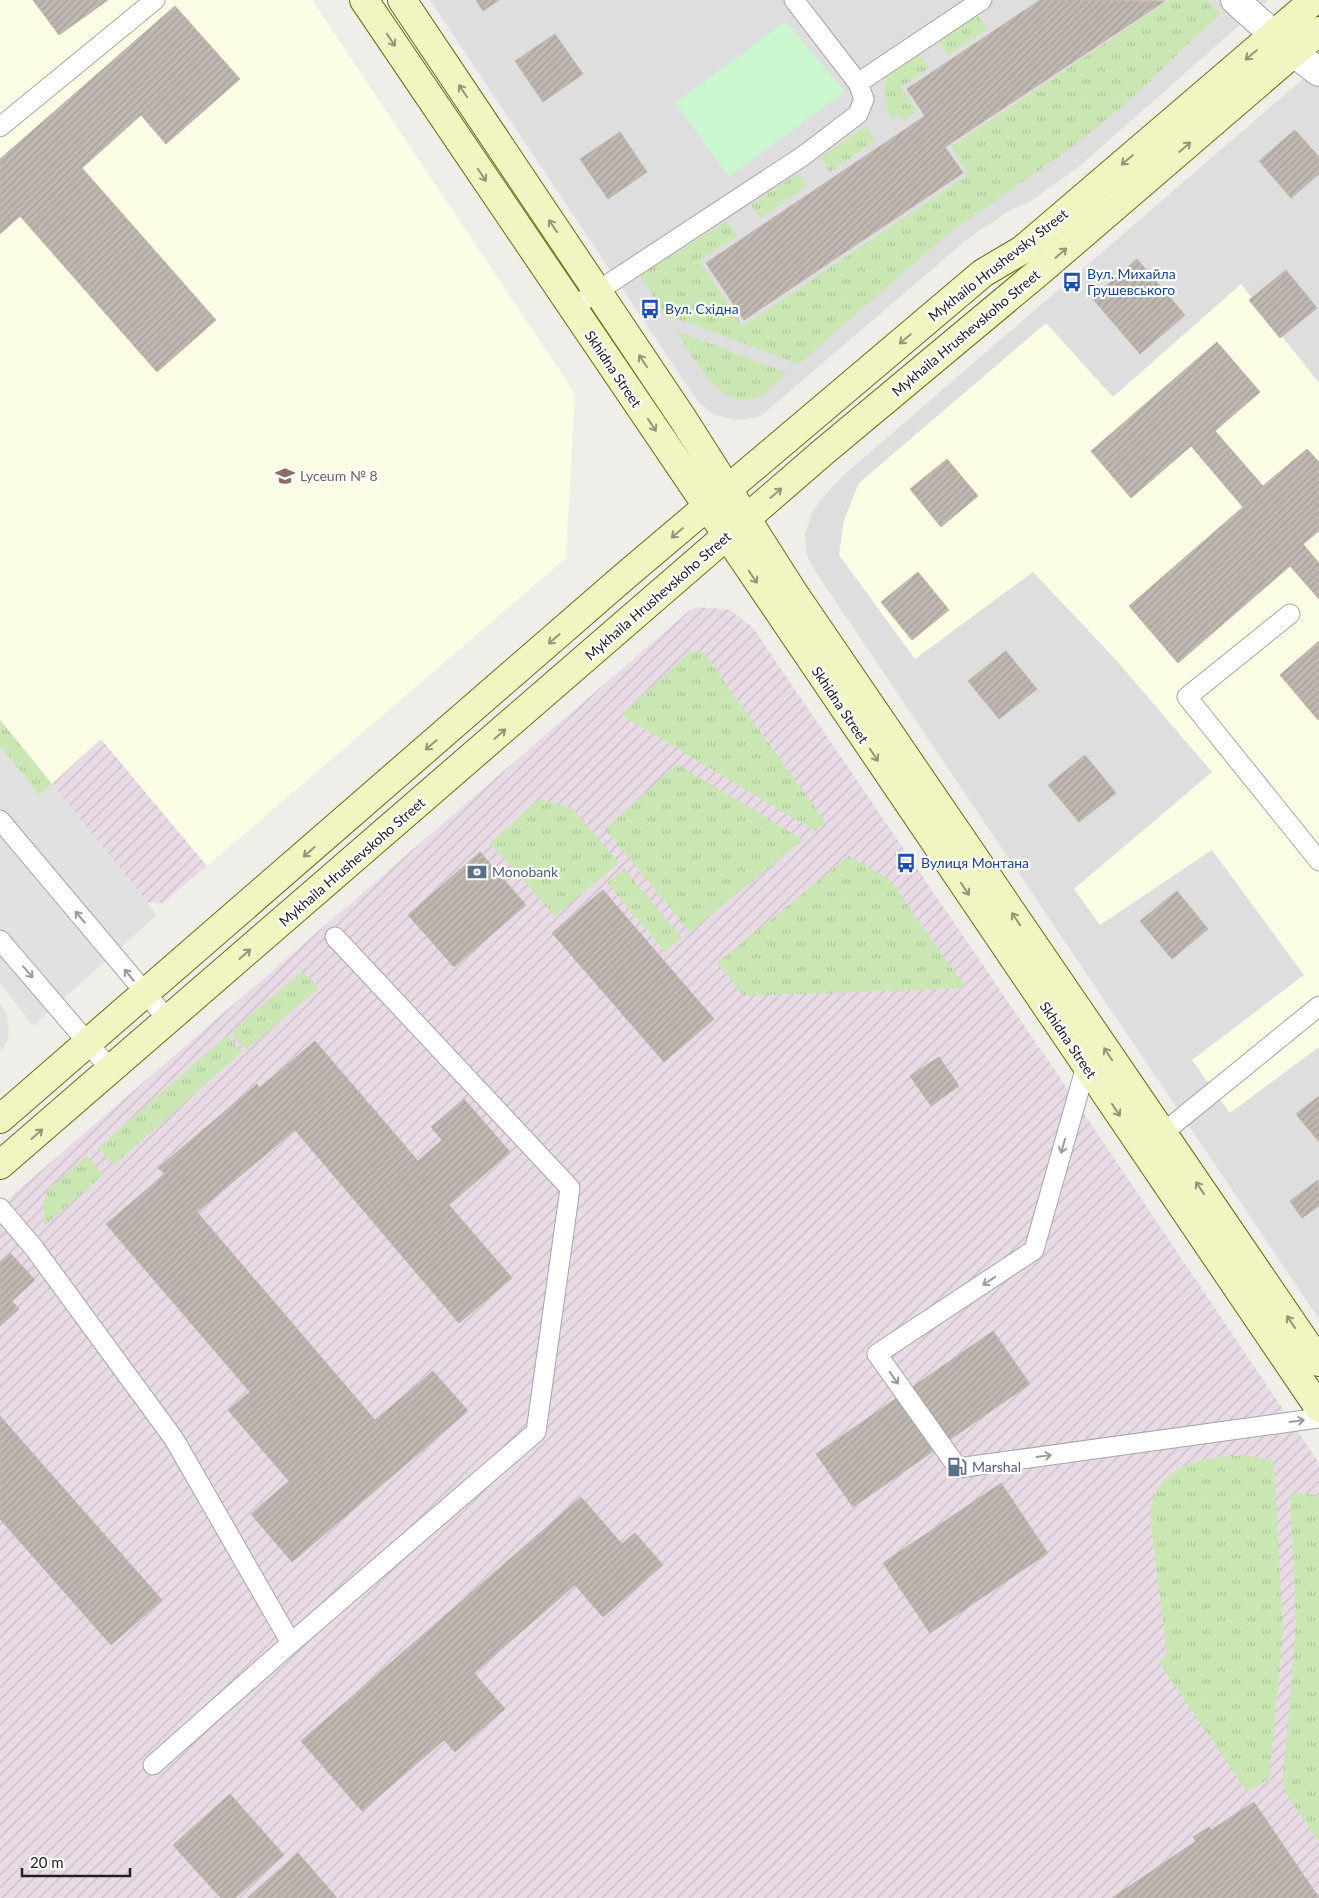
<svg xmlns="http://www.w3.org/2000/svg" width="1319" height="1898" font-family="Lato,sans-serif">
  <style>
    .residential { fill: #dfdede }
    .industrial { fill: url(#industrial-furrows) }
    .education { fill: #fbfde5 }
    .grass { fill: url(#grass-tufts) }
    .park { fill: #caf6d0 }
    .parking { fill: #e1e1e1 }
    .building { fill: url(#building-hatch); stroke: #c1b6ac }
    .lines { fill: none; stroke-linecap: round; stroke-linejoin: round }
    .service-casing { stroke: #a5a5a5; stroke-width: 21 }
    .minor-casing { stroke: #a5a5a5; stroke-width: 30 }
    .secondary-casing { stroke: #61710e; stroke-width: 30 }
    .service { stroke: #fff; stroke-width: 19 }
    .minor { stroke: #fff; stroke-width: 28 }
    .secondary { stroke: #f0f5c2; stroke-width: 28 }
    .oneway { stroke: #93967a }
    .oneway2 { stroke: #9b9b9b }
    .labels { text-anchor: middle; stroke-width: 4.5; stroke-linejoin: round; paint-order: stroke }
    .street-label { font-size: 14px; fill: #212121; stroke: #fff }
    .transit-label { font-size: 14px; fill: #164399; stroke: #fff; text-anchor: start }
    .education-label { font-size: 14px; fill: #785e54; stroke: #fff; text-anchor: start }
    .service-label { font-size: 14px; fill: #4e5e75; stroke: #fff; text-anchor: start }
  </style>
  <defs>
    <pattern id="industrial-furrows" width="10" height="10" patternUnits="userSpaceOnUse" patternTransform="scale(1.25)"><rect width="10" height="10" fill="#e9dbe6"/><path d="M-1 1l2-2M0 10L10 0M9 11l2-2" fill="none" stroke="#c8bcc5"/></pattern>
    <pattern id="grass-tufts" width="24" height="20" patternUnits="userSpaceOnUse" patternTransform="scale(1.25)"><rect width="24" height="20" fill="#c9e6b3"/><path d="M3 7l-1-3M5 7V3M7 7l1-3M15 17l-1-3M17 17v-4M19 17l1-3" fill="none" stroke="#acc59a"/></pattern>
    <pattern id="building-hatch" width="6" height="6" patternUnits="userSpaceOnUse" patternTransform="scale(1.25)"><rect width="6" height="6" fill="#beb8b1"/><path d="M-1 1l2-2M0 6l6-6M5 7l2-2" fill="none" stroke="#a39e98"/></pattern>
  </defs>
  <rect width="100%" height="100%" fill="#f0eee8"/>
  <g class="residential">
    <polygon points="430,0 1268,0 1081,165 1031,201 1012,209 970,237 761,416 738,420 714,415 698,402"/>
    <polygon points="1319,65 1319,1319 813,568 807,556 805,534 813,510 839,479"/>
  </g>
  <g class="industrial">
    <polygon points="698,607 730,610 753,628 1060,1078 1319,1463 1319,1898 0,1898 0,1206 689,611"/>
    <polygon points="101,738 207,866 163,903 147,902 52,784"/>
  </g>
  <g class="education">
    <polygon points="0,0 312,0 575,394 566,558 207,866 101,739 52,784 0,720"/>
    <polygon points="1241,284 1319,383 1319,1047 1230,1113 1192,1060 1304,975 1212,850 1100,925 1074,889 1212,772 1117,661 1033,572 915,659 839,555 844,520 858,485 866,477 1046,323 1113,397"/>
  </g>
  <g class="grass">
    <polygon points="1169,0 1208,0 1220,14 1124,105 1067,151 950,232 799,364 665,314 640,275 727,221 737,236 699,261 743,326 969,174 951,147"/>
    <polygon points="977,14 987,29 948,55 938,41"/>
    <path d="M 919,53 L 929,68 L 901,87 L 917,111 L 903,121 L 898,115 L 892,119 C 883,105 884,92 885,76 Z"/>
    <polygon points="866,126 876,140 830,172 820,158"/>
    <polygon points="798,173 807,186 761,218 751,205"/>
    <path d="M 676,331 L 787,373 C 779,380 770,391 760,396 C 719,414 695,358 676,331 Z"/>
    <polygon points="697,650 703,652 826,823 815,831 621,715 691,651"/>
    <polygon points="0,720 52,784 39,795 0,746"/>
    <polygon points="677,764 803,840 690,932 605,829"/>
    <polygon points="539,799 571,807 619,863 555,916 490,843"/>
    <polygon points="849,856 889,879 966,988 744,996 717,963"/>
    <polygon points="624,869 682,938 665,952 607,883"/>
    <polygon points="302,971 319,988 246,1050 231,1032"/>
    <polygon points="227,1035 242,1052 114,1165 98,1148"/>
    <polygon points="87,1156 103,1175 44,1226 44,1201 49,1188"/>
    <path d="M 1243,1455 L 1274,1461 L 1283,1630 L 1269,1779 L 1247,1792 L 1159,1662 L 1167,1655 L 1150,1517 C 1152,1510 1152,1501 1155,1494 C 1171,1461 1210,1457 1243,1455 Z"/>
    <polygon points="1290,1493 1319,1495 1319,1842 1286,1794 1283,1780 1296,1625"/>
  </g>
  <polygon class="park" points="785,22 845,91 729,177 675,103"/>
  <g class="parking">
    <polygon points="0,746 39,795 52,784 157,915 33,1026 0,983"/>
    <polygon points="0,1004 6,1013 9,1026 8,1038 4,1047 0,1051"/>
  </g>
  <g class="building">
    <polygon points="33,0 108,0 59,35"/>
    <polygon points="476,0 499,0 483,11"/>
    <polygon points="1040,0 1165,1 945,147 963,173 744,320 706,263 925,116 907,89"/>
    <polygon points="175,6 240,79 166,144 141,115 82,168 216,320 157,372 20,216 0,234 0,159"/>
    <polygon points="555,34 583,74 543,102 515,61"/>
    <polygon points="1295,130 1319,157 1319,174 1291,198 1259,161"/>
    <polygon points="620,132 647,172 608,199 580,159"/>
    <polygon points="1137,259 1185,315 1140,354 1092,298"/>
    <polygon points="1286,270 1317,308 1280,338 1249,300"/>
    <polygon points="1217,342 1260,392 1215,431 1263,486 1307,449 1319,462 1319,531 1303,544 1319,563 1319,599 1290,566 1178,663 1129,606 1243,507 1191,446 1131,498 1091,451"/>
    <polygon points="947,459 978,496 941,527 910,489"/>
    <polygon points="918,572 949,610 912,640 881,602"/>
    <polygon points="1319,641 1319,719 1318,720 1280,675"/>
    <polygon points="1006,651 1037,689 999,719 968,681"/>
    <polygon points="1085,755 1116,793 1079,822 1048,785"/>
    <polygon points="480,852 526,905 454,967 408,915"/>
    <polygon points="603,890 714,1019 664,1062 552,933"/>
    <polygon points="1177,891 1208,929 1172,959 1140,921"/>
    <polygon points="315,1041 418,1161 442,1140 431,1127 464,1099 510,1152 449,1205 512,1278 459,1323 295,1130 197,1212 375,1420 433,1371 468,1411 292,1562 251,1514 289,1481 228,1410 250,1392 106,1224 165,1174 158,1168 257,1084 259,1088"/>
    <polygon points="939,1057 959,1086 931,1106 910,1076"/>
    <polygon points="1319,1096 1319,1142 1296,1114"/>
    <polygon points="1318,1180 1319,1206 1302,1218 1290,1201"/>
    <polygon points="10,1253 35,1280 12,1301 0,1288 0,1262"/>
    <polygon points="0,1288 19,1309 0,1326"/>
    <polygon points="993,1331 1030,1384 853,1507 816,1454"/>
    <polygon points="0,1416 162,1600 111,1645 0,1519"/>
    <polygon points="1001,1483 1048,1553 930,1633 883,1563"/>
    <polygon points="581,1497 622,1544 635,1533 663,1565 603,1617 575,1585 474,1673 505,1709 455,1752 444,1740 362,1811 301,1741"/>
    <polygon points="230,1794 284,1855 235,1898 221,1898 173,1845"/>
    <polygon points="1254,1802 1319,1898 1112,1898 1196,1841 1193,1837 1209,1827 1211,1830"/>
    <polygon points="298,1853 337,1898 247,1898"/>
  </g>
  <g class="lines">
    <defs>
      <g id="service">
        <polyline points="794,0 858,83"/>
        <polyline points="0,127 155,0"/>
        <polyline points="572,308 803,156 858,114 864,99 858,83 982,0"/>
        <polyline points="1290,614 1187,697 1319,861"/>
        <polyline points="0,820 169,1021"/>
        <polyline points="0,940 111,1070"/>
        <polyline points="1086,1066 1034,1250 877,1354 958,1468 1319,1418"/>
        <polyline points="1153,1141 1319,1006"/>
        <polyline points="0,1208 34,1248 174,1439 291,1643 153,1765"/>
        <polyline points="291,1643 536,1432 570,1188 335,937"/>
      </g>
      <polyline id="minor" points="1235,0 1294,53 1319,72"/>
      <g id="secondary">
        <polyline points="364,0 1319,1408"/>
        <polyline points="402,0 683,419 795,595 1319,1362"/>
        <polyline points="0,1119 625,576 983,273 1022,250 1314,0"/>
        <polyline points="0,1165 822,453 1040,271 1319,31"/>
      </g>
    </defs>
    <use href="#service" class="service-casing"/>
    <use href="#minor" class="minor-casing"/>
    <use href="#secondary" class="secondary-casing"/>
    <use href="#service" class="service"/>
    <use href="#minor" class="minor"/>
    <use href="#secondary" class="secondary"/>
  </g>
  <defs><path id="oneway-shaft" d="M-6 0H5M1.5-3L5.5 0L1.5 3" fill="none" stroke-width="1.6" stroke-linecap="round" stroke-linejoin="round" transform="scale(1.25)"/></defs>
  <g class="oneway">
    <use href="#oneway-shaft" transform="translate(391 40) rotate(56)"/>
    <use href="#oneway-shaft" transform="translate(1251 55) rotate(140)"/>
    <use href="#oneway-shaft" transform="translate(463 91) rotate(-124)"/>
    <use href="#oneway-shaft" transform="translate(1185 147) rotate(-41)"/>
    <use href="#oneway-shaft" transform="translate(1127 160) rotate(140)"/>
    <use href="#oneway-shaft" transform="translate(482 175) rotate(56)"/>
    <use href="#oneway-shaft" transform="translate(553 226) rotate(-124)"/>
    <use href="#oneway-shaft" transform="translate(1061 253) rotate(-41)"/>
    <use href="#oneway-shaft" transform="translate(905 339) rotate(140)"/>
    <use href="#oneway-shaft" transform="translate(643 361) rotate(-124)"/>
    <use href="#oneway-shaft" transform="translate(652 425) rotate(56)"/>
    <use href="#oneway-shaft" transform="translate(776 493) rotate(-41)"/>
    <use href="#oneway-shaft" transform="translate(677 533) rotate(140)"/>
    <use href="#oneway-shaft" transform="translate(753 577) rotate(56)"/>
    <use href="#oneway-shaft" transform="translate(554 639) rotate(139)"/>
    <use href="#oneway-shaft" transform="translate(500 734) rotate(-41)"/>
    <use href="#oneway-shaft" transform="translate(431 745) rotate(139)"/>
    <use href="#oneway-shaft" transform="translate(874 755) rotate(56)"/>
    <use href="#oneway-shaft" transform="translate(309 852) rotate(139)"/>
    <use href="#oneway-shaft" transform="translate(965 889) rotate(56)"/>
    <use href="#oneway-shaft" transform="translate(1016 919) rotate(-124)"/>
    <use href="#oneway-shaft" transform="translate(245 954) rotate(-41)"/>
    <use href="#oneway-shaft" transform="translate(1108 1054) rotate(-124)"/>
    <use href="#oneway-shaft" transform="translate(1116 1110) rotate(56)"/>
    <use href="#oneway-shaft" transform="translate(37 1134) rotate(-41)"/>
    <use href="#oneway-shaft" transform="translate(1200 1188) rotate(-124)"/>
    <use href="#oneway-shaft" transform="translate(1291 1322) rotate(-124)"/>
  </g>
  <g class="oneway2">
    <use href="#oneway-shaft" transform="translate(80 917) rotate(-130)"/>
    <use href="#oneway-shaft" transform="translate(28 972) rotate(49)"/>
    <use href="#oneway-shaft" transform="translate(129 975) rotate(-130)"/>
    <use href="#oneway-shaft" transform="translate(1063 1146) rotate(106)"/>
    <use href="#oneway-shaft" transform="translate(989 1281) rotate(146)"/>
    <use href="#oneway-shaft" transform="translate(894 1378) rotate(55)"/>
    <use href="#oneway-shaft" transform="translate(1297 1421) rotate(-8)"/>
    <use href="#oneway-shaft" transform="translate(1044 1456) rotate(-8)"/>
  </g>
  <defs>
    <symbol id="bus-bare" viewBox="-9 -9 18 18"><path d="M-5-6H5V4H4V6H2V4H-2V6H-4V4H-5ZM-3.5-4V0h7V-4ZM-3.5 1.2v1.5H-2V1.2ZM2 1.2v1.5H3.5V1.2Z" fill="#1a4fb4" stroke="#fff" stroke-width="2.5" paint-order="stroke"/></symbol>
    <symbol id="school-bare" viewBox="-9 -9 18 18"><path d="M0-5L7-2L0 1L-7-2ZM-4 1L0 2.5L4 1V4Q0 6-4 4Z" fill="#8d6e63" stroke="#fff" stroke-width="2.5" paint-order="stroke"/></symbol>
    <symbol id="bank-bare" viewBox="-9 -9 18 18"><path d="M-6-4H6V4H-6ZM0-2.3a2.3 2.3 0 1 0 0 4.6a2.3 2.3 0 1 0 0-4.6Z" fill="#5c6f8a" stroke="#fff" stroke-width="2.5" paint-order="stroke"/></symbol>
    <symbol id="fuel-bare" viewBox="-9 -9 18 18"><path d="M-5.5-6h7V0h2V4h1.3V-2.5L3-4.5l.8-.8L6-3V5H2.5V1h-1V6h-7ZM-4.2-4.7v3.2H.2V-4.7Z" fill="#5c6f8a" stroke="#fff" stroke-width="2.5" paint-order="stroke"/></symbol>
  </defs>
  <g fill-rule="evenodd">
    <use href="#bus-bare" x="1058" y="268" width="28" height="28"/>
    <use href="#bus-bare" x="636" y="295" width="28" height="28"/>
    <use href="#school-bare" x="271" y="462" width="28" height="28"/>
    <use href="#bus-bare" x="892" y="849" width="28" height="28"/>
    <use href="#bank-bare" x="463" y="858" width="28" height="28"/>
    <use href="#fuel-bare" x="943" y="1453" width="28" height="28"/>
  </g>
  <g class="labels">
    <g class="street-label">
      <text transform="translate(998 265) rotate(-38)" y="5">Mykhailo Hrushevsky Street</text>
      <text transform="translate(966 333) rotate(-40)" y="5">Mykhaila Hrushevskoho Street</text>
      <text transform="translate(613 369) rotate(56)" y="5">Skhidna Street</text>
      <text transform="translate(658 596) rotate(-41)" y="5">Mykhaila Hrushevskoho Street</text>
      <text transform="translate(840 705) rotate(56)" y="5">Skhidna Street</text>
      <text transform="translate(352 862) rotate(-41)" y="5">Mykhaila Hrushevskoho Street</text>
      <text transform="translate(1068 1040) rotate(56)" y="5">Skhidna Street</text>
    </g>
    <g class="transit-label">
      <text x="1087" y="279">Вул. Михайла<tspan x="1087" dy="16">Грушевського</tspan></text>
      <text x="665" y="314">Вул. Східна</text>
      <text x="921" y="868">Вулиця Монтана</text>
    </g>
    <g class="education-label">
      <text x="300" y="481">Lyceum № 8</text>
    </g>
    <g class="service-label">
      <text x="492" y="877">Monobank</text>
      <text x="972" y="1472">Marshal</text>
    </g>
  </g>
  <path d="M22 1868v8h108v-8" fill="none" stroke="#212121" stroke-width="2.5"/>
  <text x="30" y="1868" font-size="15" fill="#212121" stroke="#ffffff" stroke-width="4" paint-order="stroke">20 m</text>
</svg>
